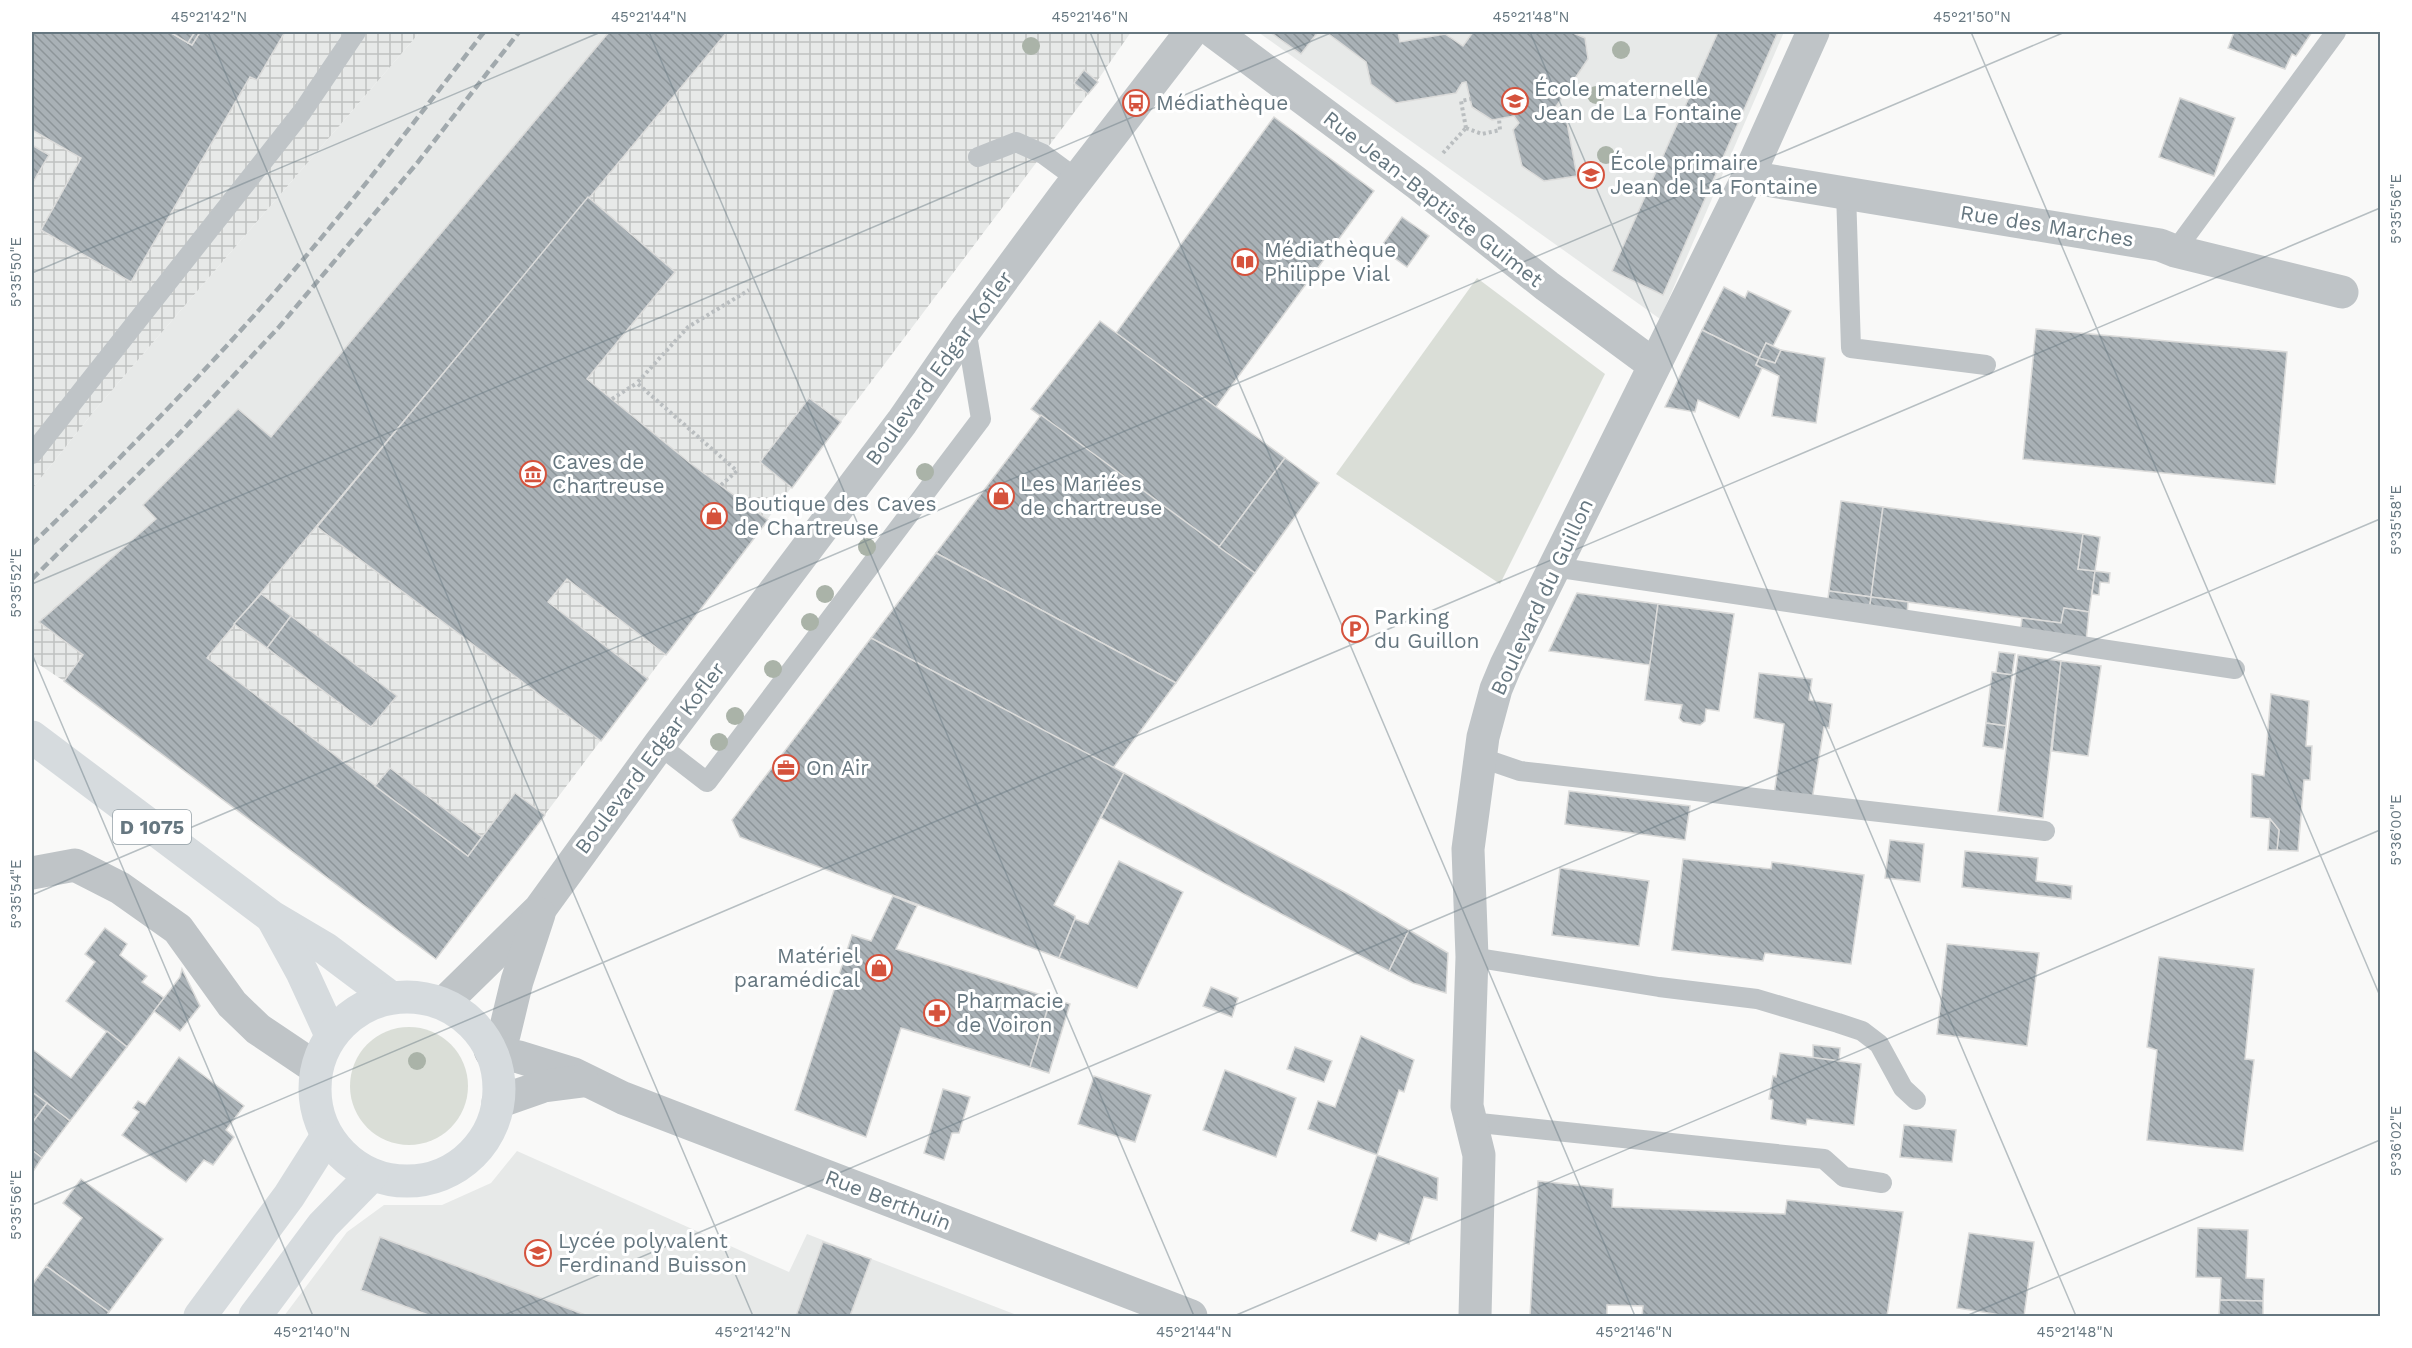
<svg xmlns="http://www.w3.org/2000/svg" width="2412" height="1348" font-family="'Work Sans',sans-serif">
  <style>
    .built { fill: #e7e9e8 }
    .industrial { fill: url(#industrial-grid) }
    .grass { fill: #daded7 }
    .building { fill: url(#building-back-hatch); stroke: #dbdbda; stroke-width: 1.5 }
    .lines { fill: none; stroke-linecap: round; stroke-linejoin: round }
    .path { stroke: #babec0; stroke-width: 4; stroke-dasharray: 3 3; stroke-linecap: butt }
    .service { stroke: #bfc4c7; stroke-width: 20 }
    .minor { stroke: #bfc4c7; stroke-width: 33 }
    .tertiary { stroke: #bfc4c7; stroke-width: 33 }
    .primary { stroke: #d6dbde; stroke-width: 33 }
    .rail { stroke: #a1a9ad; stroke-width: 4.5; stroke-dasharray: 9 4.5; stroke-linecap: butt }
    .tree { fill: #aab3a8 }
    .ticks { fill: none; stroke: #667780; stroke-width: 1.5; stroke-opacity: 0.45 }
    .labels { text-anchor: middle; stroke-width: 6; stroke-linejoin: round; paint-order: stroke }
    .shield { fill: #fff; stroke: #94a0a6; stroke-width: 1.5 }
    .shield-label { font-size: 20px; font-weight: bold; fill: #667780 }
    .poi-label { font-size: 21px; fill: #667780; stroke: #fff; text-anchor: start }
    .street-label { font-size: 21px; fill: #667780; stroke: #fff }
    .neatline { fill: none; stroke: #667780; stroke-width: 2 }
    .ticks-label { font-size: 15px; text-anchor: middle; fill: #667780 }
  </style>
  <defs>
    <pattern id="industrial-grid" width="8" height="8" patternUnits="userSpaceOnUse" patternTransform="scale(1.5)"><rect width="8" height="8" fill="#e7e9e8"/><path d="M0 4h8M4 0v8" fill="none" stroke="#bfc2c1"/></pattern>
    <pattern id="building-back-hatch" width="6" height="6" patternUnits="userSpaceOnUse" patternTransform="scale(1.5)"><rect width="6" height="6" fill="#a9b1b6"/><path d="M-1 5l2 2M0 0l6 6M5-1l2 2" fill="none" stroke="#8d9599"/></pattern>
  </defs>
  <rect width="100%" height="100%" fill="#f9f9f8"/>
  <g class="built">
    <polygon points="420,32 609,32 271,437 238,410 156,519 32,627 32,489 95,410"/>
    <polygon points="1258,32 1784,32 1660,319"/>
    <polygon points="517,1151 789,1272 807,1234 1019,1316 284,1316 347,1232 384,1205 442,1205 491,1183"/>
  </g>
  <g class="industrial">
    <polygon points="32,32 420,32 95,410 32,489"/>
    <polygon points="609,32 1131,32 1088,94 436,959 64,681 32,660 32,627 156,519 143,505 238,409 271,436"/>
  </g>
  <g class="grass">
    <polygon points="1477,278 1605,374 1500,584 1336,474"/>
    <circle cx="409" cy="1086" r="59"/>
  </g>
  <g class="building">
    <polygon points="32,32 170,32 192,45 200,32 285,32 257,80 250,77 131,282 41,230 81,158 32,130"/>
    <polygon points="170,32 195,32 188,43"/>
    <polygon points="195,32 200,32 192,45 188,43"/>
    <polygon points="609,32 727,32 207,658 468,856 515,793 545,815 436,959 64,681 83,655 39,622 156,519 143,505 238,409 271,437"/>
    <polygon points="1270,32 1318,32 1301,54"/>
    <polygon points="1326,32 1398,32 1400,42 1445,34 1463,46 1473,32 1571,32 1585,38 1588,59 1555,108 1566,117 1577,176 1544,181 1522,166 1513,130 1519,123 1514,116 1492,120 1472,107 1466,82 1462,83 1456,93 1396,103 1371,84 1366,62"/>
    <polygon points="1718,32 1778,32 1663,295 1612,271"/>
    <polygon points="2234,32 2312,32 2296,56 2292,54 2285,69 2228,48"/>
    <polygon points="1084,70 1098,82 1088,94 1074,83"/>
    <polygon points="2180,98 2235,118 2214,176 2159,157"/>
    <polygon points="1274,117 1374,191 1216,407 1116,333"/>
    <polygon points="32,145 49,155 32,184"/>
    <polygon points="588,197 675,272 587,379 690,463 768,520 666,655 567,579 548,602 648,679 601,741 317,527"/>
    <polygon points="1402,217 1429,236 1407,267 1380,248"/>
    <polygon points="1724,287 1745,298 1748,291 1791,311 1773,346 1766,343 1759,358 1702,330"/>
    <polygon points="1100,321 1285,458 1219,547 1031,409"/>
    <polygon points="2036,329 2287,352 2275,484 2023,459"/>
    <polygon points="1702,330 1759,358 1756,365 1762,368 1739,418 1698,400 1695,412 1665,407"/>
    <polygon points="1766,343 1781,350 1775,363 1759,358"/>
    <polygon points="1781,350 1825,358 1816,423 1772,416 1779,376 1756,365 1759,358 1775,363"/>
    <polygon points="809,398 841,422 792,488 760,462"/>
    <polygon points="1041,415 1255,573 1176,683 936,553"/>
    <polygon points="1285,458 1319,483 1255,573 1219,547"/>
    <polygon points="1841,501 1883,507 1871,597 1829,591"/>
    <polygon points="1883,507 2083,534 2078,569 2095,571 2089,612 2064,608 2061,623 1871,597"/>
    <polygon points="2083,534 2100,537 2095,571 2078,569"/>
    <polygon points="936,553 1176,683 1113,768 871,638"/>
    <polygon points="2095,571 2110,573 2109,583 2100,582 2099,595 2092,594"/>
    <polygon points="1829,591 1871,597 1869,612 1827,605"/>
    <polygon points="1577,593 1658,604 1650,665 1549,651"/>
    <polygon points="261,594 291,616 267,648 234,624"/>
    <polygon points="1871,597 1908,602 1907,616 1869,612"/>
    <polygon points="1658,604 1734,614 1719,711 1706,709 1705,721 1700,725 1683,722 1679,718 1682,705 1645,700"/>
    <polygon points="2064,608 2089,612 2086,642 2020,634 2022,618 2061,623"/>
    <polygon points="291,616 397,696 371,727 267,648"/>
    <polygon points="871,638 1124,773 1054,905 1075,916 1075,919 1059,958 740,837 732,820"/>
    <polygon points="1999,652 2015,654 2012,675 1996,673"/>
    <polygon points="2018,655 2061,661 2043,818 1998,811"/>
    <polygon points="2061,661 2101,666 2088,756 2052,751"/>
    <polygon points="1992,672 2012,675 2006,726 1986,723"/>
    <polygon points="1759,673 1812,679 1809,700 1832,704 1829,728 1824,727 1812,800 1774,795 1784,724 1754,718"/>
    <polygon points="2271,694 2309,701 2306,746 2312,746 2310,780 2304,780 2298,851 2277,850 2279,830 2270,819 2251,817 2252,774 2264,776"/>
    <polygon points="1986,723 2006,726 2003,749 1983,746"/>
    <polygon points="390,768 482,837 468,856 375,786"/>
    <polygon points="1124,773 1348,894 1409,930 1389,971 1101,818"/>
    <polygon points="1569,791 1690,806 1685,840 1565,824"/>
    <polygon points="2270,819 2279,830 2277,850 2268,850"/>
    <polygon points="1890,840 1924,844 1920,882 1885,878"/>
    <polygon points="1965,851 2038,858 2036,881 2072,886 2071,899 1962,887"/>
    <polygon points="1683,859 1771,869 1772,862 1864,875 1851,964 1765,953 1763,961 1672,950"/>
    <polygon points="1119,861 1183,892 1137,988 1059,958 1075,919 1088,924"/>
    <polygon points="1560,868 1649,881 1639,946 1552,935"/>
    <polygon points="893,896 917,906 896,949 1051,998 1030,1067 901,1028 866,1137 795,1110 852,935 871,941"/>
    <polygon points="105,928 127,944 120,955 147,976 142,982 164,998 127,1047 66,1001 95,962 85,954"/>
    <polygon points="1409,930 1448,953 1446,993 1413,983 1389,971"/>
    <polygon points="1947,944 2039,953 2027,1046 1937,1034"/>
    <polygon points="2159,957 2254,969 2245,1059 2254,1060 2243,1151 2147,1140 2157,1050 2147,1047"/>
    <polygon points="182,969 200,1006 180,1031 154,1011 180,977"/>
    <polygon points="1211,987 1238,998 1232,1017 1203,1006"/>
    <polygon points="1051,998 1070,1004 1049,1073 1030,1067"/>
    <polygon points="107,1031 127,1047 70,1121 32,1092 32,1049 71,1078"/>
    <polygon points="1361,1036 1414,1060 1404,1092 1399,1090 1377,1155 1308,1129 1318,1101 1335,1107"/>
    <polygon points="1813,1045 1840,1048 1839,1061 1813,1058"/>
    <polygon points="1295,1047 1332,1061 1324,1082 1287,1069"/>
    <polygon points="1780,1053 1861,1064 1854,1125 1807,1119 1806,1125 1771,1119 1773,1100 1769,1099 1773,1076 1776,1077"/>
    <polygon points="179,1057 244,1106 226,1130 234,1137 213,1165 204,1160 186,1182 122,1135 139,1112 133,1108 138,1101 145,1105"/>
    <polygon points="1225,1070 1296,1098 1276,1157 1203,1130"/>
    <polygon points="1094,1076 1151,1095 1135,1142 1078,1124"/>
    <polygon points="943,1089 970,1097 959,1133 952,1133 944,1160 924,1153"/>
    <polygon points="32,1092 47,1103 32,1123"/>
    <polygon points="47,1103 70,1121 42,1158 32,1150 32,1123"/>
    <polygon points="1904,1125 1956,1130 1952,1162 1900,1157"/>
    <polygon points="32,1150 42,1158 32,1173"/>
    <polygon points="1377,1155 1438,1178 1437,1200 1424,1197 1409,1244 1379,1233 1376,1241 1351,1231"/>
    <polygon points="81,1179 163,1239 109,1312 46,1266 82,1218 63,1203"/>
    <polygon points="1538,1181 1613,1189 1612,1207 1785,1214 1787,1200 1903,1212 1887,1316 1642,1316 1643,1306 1607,1305 1607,1316 1530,1316"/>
    <polygon points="2198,1228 2248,1230 2246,1278 2264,1279 2263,1301 2220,1300 2221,1278 2196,1277"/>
    <polygon points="1969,1233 2034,1242 2024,1316 2007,1316 1957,1308"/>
    <polygon points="380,1237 588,1316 431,1316 361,1290"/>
    <polygon points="823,1242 871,1259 850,1316 796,1316"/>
    <polygon points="46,1266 109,1312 106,1316 32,1316 32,1285"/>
    <polygon points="2220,1300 2263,1301 2263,1316 2219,1316"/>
  </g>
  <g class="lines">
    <g class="path">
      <polyline points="1466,128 1482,134 1500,130 1499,119"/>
      <polyline points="1466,128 1461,101 1471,99"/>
      <polyline points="1443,153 1466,128"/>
      <polyline points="612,399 637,383"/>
      <polyline points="721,485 737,471 637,383 688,327 749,290"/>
    </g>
    <g class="service">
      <polyline points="978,157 1016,142 1043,154 1077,179"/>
      <polyline points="1846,192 1851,348 1986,365"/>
      <polyline points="2175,251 2336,32"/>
      <polyline points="32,454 302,112 356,32"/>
      <polyline points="1554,567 2235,669"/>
      <polyline points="659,745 707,782 981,419 966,329"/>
      <polyline points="1479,757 1520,771 2045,831"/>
      <polyline points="1472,957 1659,987 1757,999 1838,1023 1862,1031 1879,1044 1903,1088 1916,1100"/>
      <polyline points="1470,1122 1824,1159 1844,1177 1882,1183"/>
    </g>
    <g class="minor">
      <polyline points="1214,32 1418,184 1547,286 1654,365"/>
      <polyline points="1748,177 2160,245 2175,251 2342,292"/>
      <polyline points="32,873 75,865 120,888 178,929 232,1004 258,1029 316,1068"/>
      <polyline points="1475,1316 1479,1155 1467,1106 1472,957 1468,849 1483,737 1496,689 1506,665 1748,177 1813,32"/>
    </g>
    <g class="tertiary">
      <polyline points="444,1003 540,909 659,745 902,422 966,329 1065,195 1191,32"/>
      <polyline points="490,1050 504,1035 517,981 539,914"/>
      <polyline points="491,1052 519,1057 574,1074 623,1098 1191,1316"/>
      <polyline points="498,1102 544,1086 583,1081"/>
    </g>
    <g class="primary">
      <polyline points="32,737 272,917 326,949 390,997"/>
      <polyline points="273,919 302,972 331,1035"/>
      <circle cx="407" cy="1089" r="92"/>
      <polyline points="200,1316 289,1196 327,1136"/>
      <polyline points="255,1316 323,1225 372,1175"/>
    </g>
    <g class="rail">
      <path d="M 32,544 C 110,469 187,391 259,310 C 339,221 411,126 484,32"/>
      <polyline points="32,579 176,437 279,327 418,162 519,32"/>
    </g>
  </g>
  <g class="tree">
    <circle cx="1031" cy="46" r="9"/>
    <circle cx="1621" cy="50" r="9"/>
    <circle cx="1596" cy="95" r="9"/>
    <circle cx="1606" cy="155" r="9"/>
    <circle cx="925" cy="472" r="9"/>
    <circle cx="867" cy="547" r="9"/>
    <circle cx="825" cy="594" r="9"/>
    <circle cx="810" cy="622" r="9"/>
    <circle cx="773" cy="669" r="9"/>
    <circle cx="735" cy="716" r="9"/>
    <circle cx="719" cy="742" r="9"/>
    <circle cx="417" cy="1061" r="9"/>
  </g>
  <path class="ticks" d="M 208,32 L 753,1316M 649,32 L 1194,1316M 1090,32 L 1635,1316M 1530,32 L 2076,1316M 1971,32 L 2380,996M 32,273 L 601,32M 32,584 L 1333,32M 32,654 L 313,1316M 32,895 L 2065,32M 32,1205 L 2380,208M 502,1316 L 2380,519M 1234,1316 L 2380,830M 1966,1316 L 2380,1140"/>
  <defs>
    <symbol id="school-ring" viewBox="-11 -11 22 22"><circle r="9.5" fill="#fff" stroke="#d5523c" stroke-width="1.5"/><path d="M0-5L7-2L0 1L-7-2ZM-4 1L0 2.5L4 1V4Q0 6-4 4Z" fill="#d5523c"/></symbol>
    <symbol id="bus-ring" viewBox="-11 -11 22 22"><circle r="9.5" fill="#fff" stroke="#d5523c" stroke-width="1.5"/><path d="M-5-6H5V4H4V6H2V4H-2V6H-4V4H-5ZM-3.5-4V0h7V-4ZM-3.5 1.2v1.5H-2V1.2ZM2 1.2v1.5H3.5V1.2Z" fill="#d5523c"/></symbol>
    <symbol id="library-ring" viewBox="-11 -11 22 22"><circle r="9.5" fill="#fff" stroke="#d5523c" stroke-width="1.5"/><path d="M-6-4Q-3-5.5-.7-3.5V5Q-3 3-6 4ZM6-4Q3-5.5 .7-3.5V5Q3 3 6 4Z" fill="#d5523c"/></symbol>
    <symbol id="museum-ring" viewBox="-11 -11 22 22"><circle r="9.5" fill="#fff" stroke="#d5523c" stroke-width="1.5"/><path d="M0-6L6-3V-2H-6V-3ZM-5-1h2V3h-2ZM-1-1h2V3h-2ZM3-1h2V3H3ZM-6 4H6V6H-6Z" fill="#d5523c"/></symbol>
    <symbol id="shop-ring" viewBox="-11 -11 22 22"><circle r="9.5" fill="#fff" stroke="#d5523c" stroke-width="1.5"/><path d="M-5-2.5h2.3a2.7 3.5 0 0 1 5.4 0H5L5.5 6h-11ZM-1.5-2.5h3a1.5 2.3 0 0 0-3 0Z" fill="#d5523c"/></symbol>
    <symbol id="parking-ring" viewBox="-11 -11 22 22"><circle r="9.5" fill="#fff" stroke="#d5523c" stroke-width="1.5"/><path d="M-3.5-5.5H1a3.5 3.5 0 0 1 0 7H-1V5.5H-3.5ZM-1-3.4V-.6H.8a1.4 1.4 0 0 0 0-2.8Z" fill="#d5523c"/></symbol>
    <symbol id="office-ring" viewBox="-11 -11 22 22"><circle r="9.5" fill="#fff" stroke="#d5523c" stroke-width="1.5"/><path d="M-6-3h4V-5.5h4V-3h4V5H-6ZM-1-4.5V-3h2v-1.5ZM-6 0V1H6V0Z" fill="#d5523c"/></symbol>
    <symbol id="pharmacy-ring" viewBox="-11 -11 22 22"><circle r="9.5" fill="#fff" stroke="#d5523c" stroke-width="1.5"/><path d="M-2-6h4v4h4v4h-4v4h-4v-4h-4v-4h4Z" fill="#d5523c"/></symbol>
  </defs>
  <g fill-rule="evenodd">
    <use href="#school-ring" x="1500" y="86" width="30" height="30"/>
    <use href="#bus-ring" x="1121" y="88" width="30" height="30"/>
    <use href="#school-ring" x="1576" y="160" width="30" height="30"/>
    <use href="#library-ring" x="1230" y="247" width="30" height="30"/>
    <use href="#museum-ring" x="518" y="459" width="30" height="30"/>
    <use href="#shop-ring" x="986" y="481" width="30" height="30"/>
    <use href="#shop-ring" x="699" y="501" width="30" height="30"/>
    <use href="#parking-ring" x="1340" y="614" width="30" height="30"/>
    <use href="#office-ring" x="771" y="753" width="30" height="30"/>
    <use href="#shop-ring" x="864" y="953" width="30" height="30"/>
    <use href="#pharmacy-ring" x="922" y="998" width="30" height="30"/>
    <use href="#school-ring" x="523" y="1238" width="30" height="30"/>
  </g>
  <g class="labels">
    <rect class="shield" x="113" y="810" width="78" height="34" rx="4.5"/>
    <g class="shield-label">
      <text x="152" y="834">D 1075</text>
    </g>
    <g class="poi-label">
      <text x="1534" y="96">École maternelle<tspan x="1534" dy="24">Jean de La Fontaine</tspan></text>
      <text x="1156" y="110">Médiathèque</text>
      <text x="1610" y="170">École primaire<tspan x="1610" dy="24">Jean de La Fontaine</tspan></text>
      <text x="1264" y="257">Médiathèque<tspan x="1264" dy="24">Philippe Vial</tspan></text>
      <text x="552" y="469">Caves de<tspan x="552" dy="24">Chartreuse</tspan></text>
      <text x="1020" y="491">Les Mariées<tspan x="1020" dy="24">de chartreuse</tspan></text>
      <text x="734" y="511">Boutique des Caves<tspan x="734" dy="24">de Chartreuse</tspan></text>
      <text x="1374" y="624">Parking<tspan x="1374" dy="24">du Guillon</tspan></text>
      <text x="806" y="775">On Air</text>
      <text x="860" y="963" text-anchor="end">Matériel<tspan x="860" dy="24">paramédical</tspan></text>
      <text x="956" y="1008">Pharmacie<tspan x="956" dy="24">de Voiron</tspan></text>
      <text x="558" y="1248">Lycée polyvalent<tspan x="558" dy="24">Ferdinand Buisson</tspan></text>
    </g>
    <g class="street-label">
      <text transform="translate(1433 199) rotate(38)" y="7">Rue Jean-Baptiste Guimet</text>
      <text transform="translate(2047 226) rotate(9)" y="7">Rue des Marches</text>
      <text transform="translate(939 368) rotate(-54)" y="7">Boulevard Edgar Kofler</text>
      <text transform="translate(1542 597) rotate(-65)" y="7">Boulevard du Guillon</text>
      <text transform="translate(650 758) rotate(-53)" y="7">Boulevard Edgar Kofler</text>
      <text transform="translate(888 1200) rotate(21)" y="7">Rue Berthuin</text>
    </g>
  </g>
  <rect width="2412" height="1348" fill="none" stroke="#ffffff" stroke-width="66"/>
  <rect x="33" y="33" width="2346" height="1282" class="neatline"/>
  <g class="ticks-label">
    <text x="209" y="22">45°21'42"N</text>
    <text x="649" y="22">45°21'44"N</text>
    <text x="1090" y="22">45°21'46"N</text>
    <text x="1531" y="22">45°21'48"N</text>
    <text x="1972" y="22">45°21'50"N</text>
    <text transform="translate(2396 209) rotate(-90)" y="5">5°35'56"E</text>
    <text transform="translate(16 272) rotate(-90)" y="5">5°35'50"E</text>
    <text transform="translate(2396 520) rotate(-90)" y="5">5°35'58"E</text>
    <text transform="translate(16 583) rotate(-90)" y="5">5°35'52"E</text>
    <text transform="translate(2396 830) rotate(-90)" y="5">5°36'00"E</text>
    <text transform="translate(16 894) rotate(-90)" y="5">5°35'54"E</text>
    <text transform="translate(2396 1141) rotate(-90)" y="5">5°36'02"E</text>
    <text transform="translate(16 1205) rotate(-90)" y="5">5°35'56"E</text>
    <text x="312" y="1337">45°21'40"N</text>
    <text x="753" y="1337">45°21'42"N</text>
    <text x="1194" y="1337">45°21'44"N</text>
    <text x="1634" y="1337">45°21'46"N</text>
    <text x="2075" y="1337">45°21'48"N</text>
  </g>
</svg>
